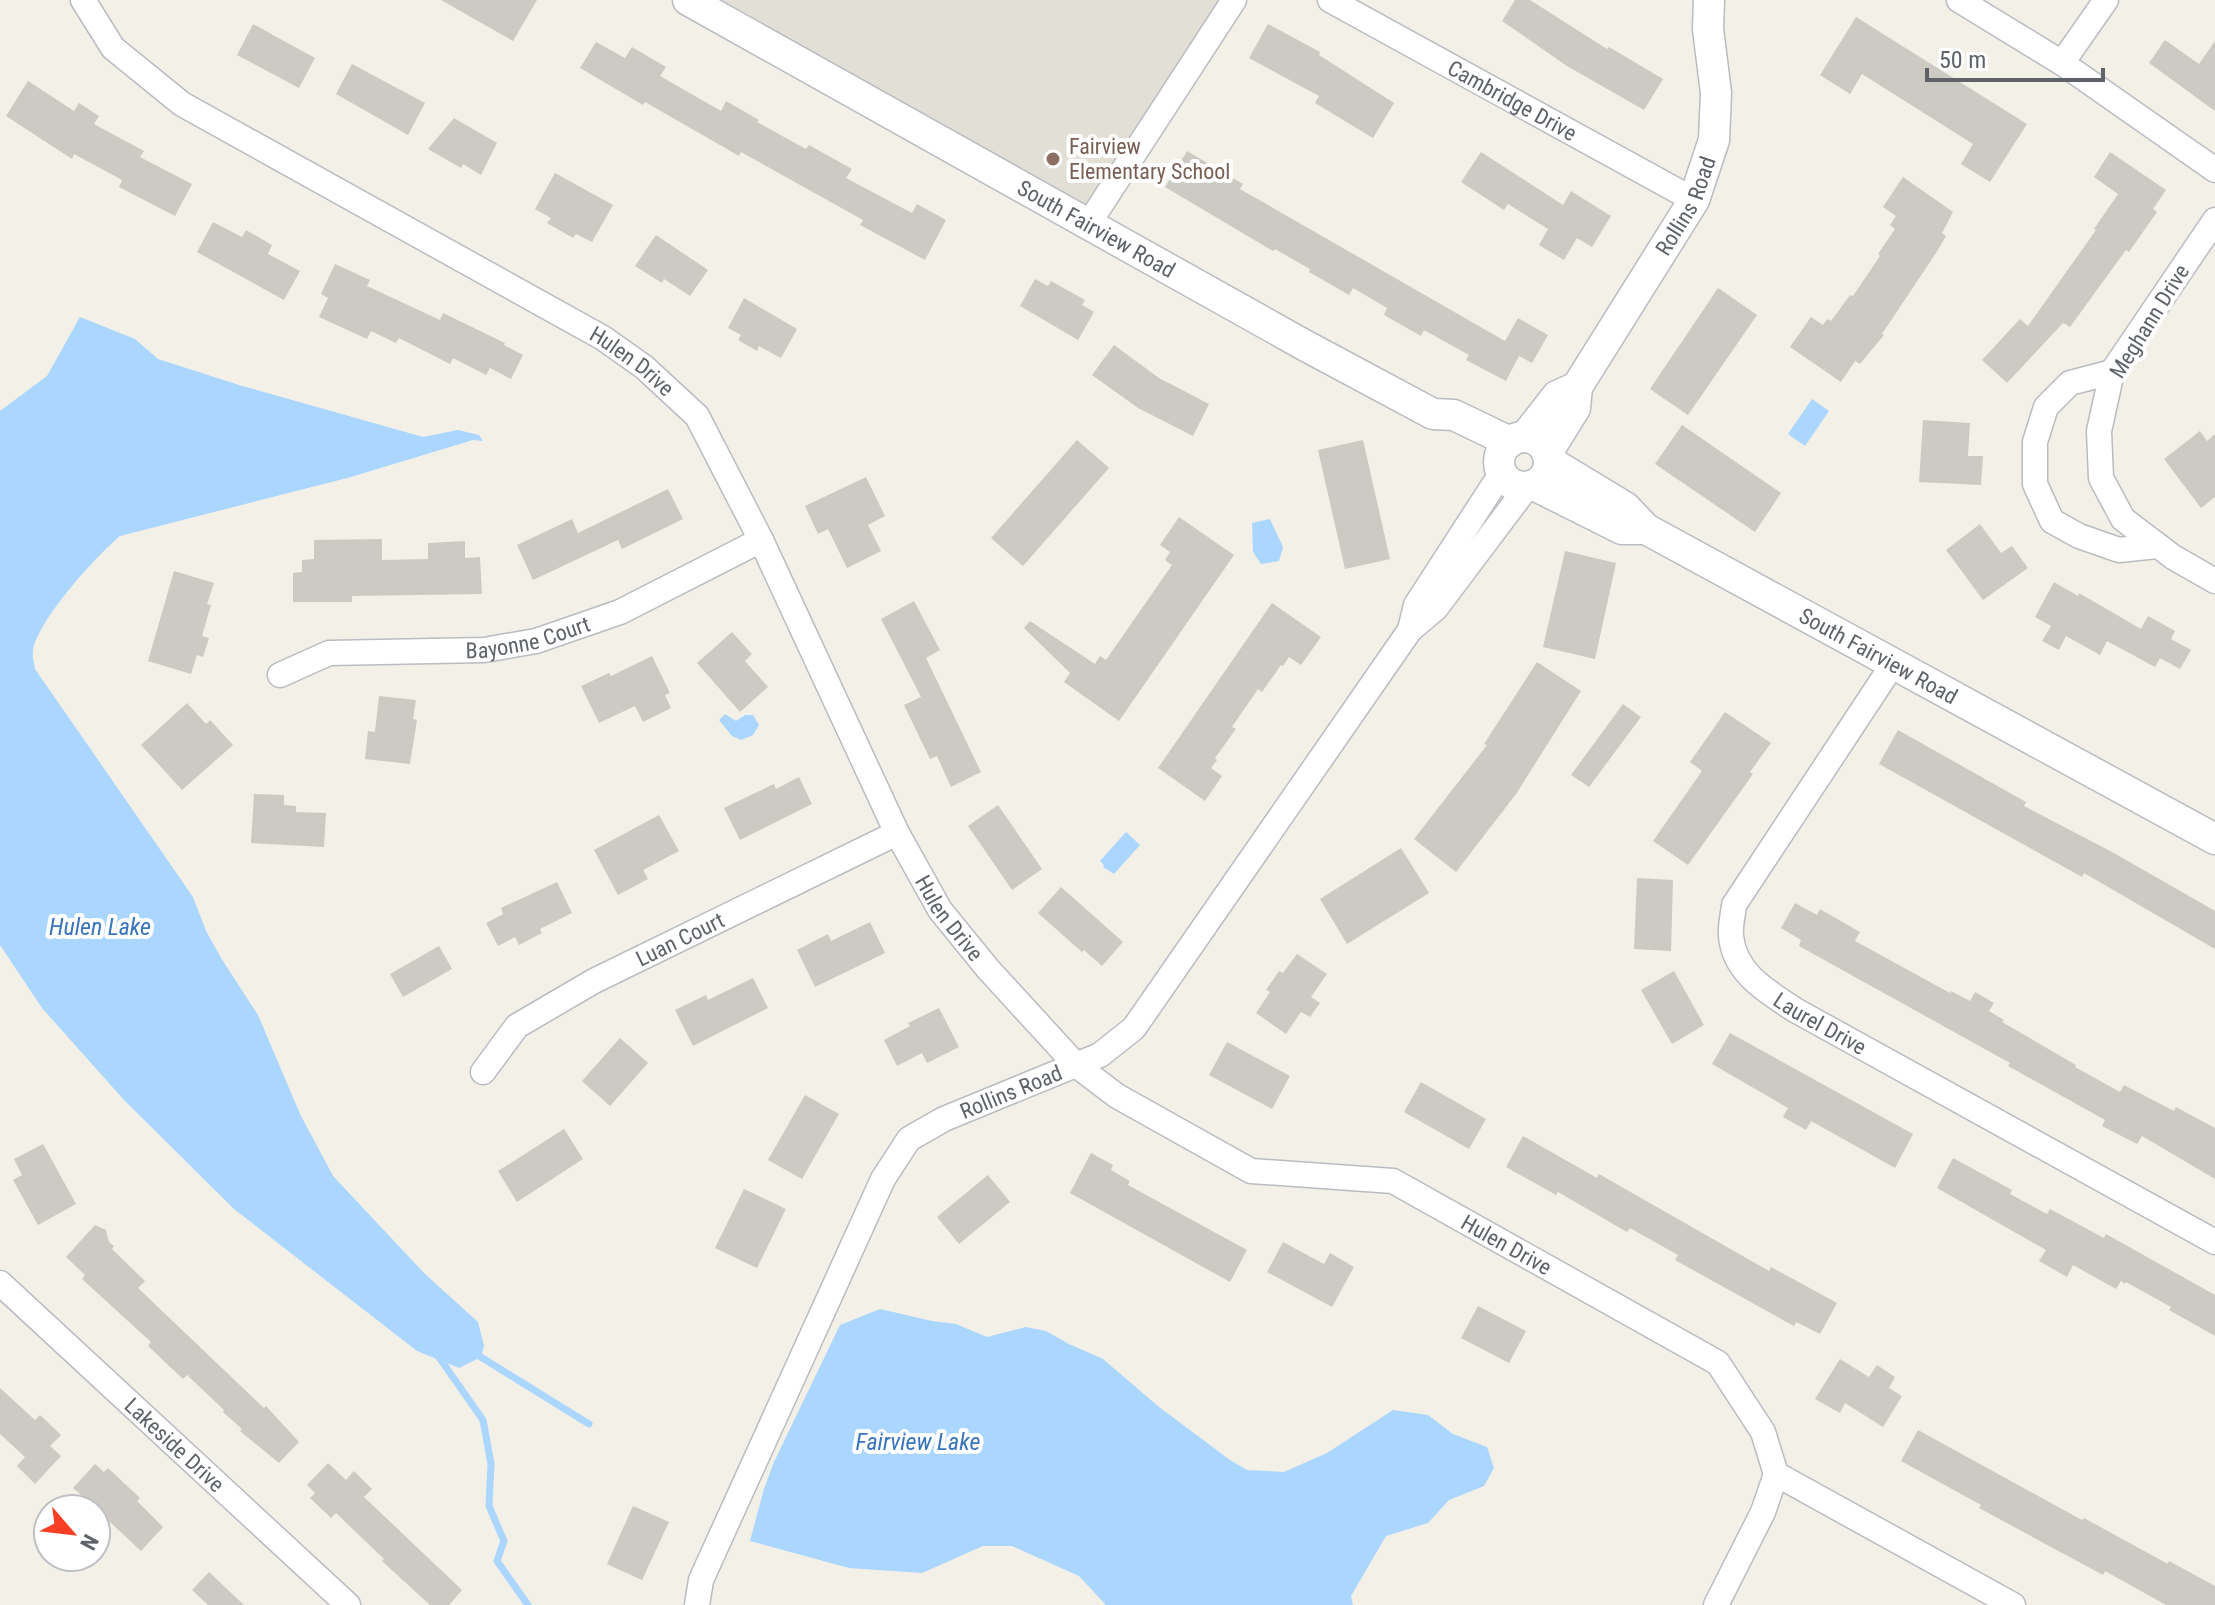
<svg xmlns="http://www.w3.org/2000/svg" width="2215" height="1605" font-family="'Roboto Condensed',sans-serif">
  <style>
    .education { fill: #e2dfd6 }
    .water { fill: #aad6ff }
    .lines { fill: none; stroke-linecap: round; stroke-linejoin: round }
    .stream { stroke: #aad6ff; stroke-width: 7 }
    .building { fill: #cdcac4 }
    .minor-casing { stroke: #b9bcc1; stroke-width: 27 }
    .tertiary-casing { stroke: #b9bcc1; stroke-width: 33 }
    .minor { stroke: #fff; stroke-width: 24 }
    .tertiary { stroke: #fff; stroke-width: 30 }
    .education-dot { fill: #8d6e63; stroke: #fff; stroke-width: 3 }
    .labels { text-anchor: middle; stroke-width: 8; stroke-linejoin: round; paint-order: stroke }
    .street-label { font-size: 22px; fill: #5e6269; stroke: #fff }
    .education-label { font-size: 22px; fill: #785e54; stroke: #fff; text-anchor: start }
    .water-label { font-size: 24px; font-style: italic; fill: #3a74bc; stroke: #fff }
  </style>
  <rect width="100%" height="100%" fill="#f2f0e7"/>
  <polygon class="education" points="688,0 1234,0 1089,223"/>
  <g class="water">
    <path d="M 80,317 L 135,339 L 158,359 L 239,385 L 423,437 L 458,430 L 479,435 L 483,441 L 473,440 L 351,477 L 120,536 C 95,557 39,619 33,650 C 32,656 34,663 35,669 L 193,897 L 206,931 L 221,958 L 258,1015 L 300,1114 L 333,1176 L 425,1274 L 478,1322 L 484,1346 L 481,1357 L 459,1368 L 417,1351 L 234,1209 L 124,1100 L 42,1008 L 0,945 L 0,411 L 47,376 Z"/>
    <polygon points="1812,399 1829,411 1805,446 1788,434"/>
    <polygon points="1270,519 1283,547 1279,561 1261,564 1253,552 1252,523"/>
    <polygon points="725,714 736,721 745,715 753,715 759,725 753,735 741,740 732,736 719,720"/>
    <polygon points="1126,832 1140,845 1114,874 1103,867 1104,865 1100,861"/>
    <polygon points="880,1309 932,1321 956,1324 987,1337 1026,1327 1046,1331 1069,1344 1103,1359 1159,1407 1230,1460 1247,1470 1284,1472 1327,1453 1393,1410 1428,1415 1453,1434 1487,1447 1494,1468 1484,1486 1449,1500 1428,1523 1386,1536 1351,1596 1353,1605 1106,1605 1079,1576 1012,1546 983,1546 922,1573 849,1568 750,1541 764,1489 774,1462 840,1325"/>
  </g>
  <g class="lines">
    <g class="stream">
      <polyline points="436,1353 483,1420 491,1464 489,1506 504,1541 497,1561 528,1605"/>
      <polyline points="476,1354 589,1424"/>
    </g>
  </g>
  <g class="building">
    <polygon points="441,0 537,0 513,41"/>
    <polygon points="1515,0 1530,0 1607,49 1609,47 1663,79 1644,110 1567,66 1502,21"/>
    <polygon points="1856,17 2027,124 1990,182 1961,164 1973,144 1862,74 1850,94 1820,75"/>
    <polygon points="253,24 315,58 299,88 237,55"/>
    <polygon points="1268,24 1320,52 1319,55 1394,103 1373,138 1315,103 1319,96 1249,58"/>
    <polygon points="2165,40 2199,64 2215,41 2215,111 2149,63"/>
    <polygon points="596,42 625,58 632,47 666,67 660,76 721,111 726,101 759,120 757,122 806,149 809,145 852,169 846,178 912,213 917,204 946,220 925,260 860,225 863,220 741,152 739,156 645,102 643,105 580,68"/>
    <polygon points="352,64 425,103 408,135 336,94"/>
    <polygon points="28,81 74,111 79,103 99,116 94,124 144,151 140,157 192,184 175,216 119,187 122,180 74,154 72,159 6,116"/>
    <polygon points="454,118 497,143 481,175 463,164 461,168 428,149"/>
    <polygon points="1187,151 1243,184 1240,189 1505,341 1518,318 1548,335 1532,363 1519,356 1506,381 1466,360 1469,355 1424,330 1421,336 1384,315 1387,308 1353,288 1349,295 1309,272 1310,269 1275,249 1273,251 1165,187"/>
    <polygon points="1481,152 1563,205 1571,191 1611,216 1592,247 1577,238 1564,260 1539,245 1548,229 1508,204 1504,210 1461,182"/>
    <polygon points="2110,152 2166,190 2153,209 2157,212 2129,252 2126,250 2070,327 2063,323 2007,383 1982,360 2020,319 2028,326 2096,230 2094,229 2118,194 2094,177"/>
    <polygon points="555,173 613,205 592,242 576,234 573,238 547,223 551,218 535,209"/>
    <polygon points="1903,177 1953,212 1942,233 1946,236 1936,253 1882,334 1884,335 1860,364 1855,361 1841,382 1790,347 1811,317 1823,325 1827,319 1831,321 1850,295 1853,296 1880,256 1878,254 1895,229 1890,225 1896,216 1883,207"/>
    <polygon points="213,222 242,237 246,230 272,245 268,254 300,271 284,300 197,252"/>
    <polygon points="656,235 708,270 690,296 664,279 662,283 635,266"/>
    <polygon points="335,264 370,280 367,286 440,320 443,313 505,343 504,345 523,355 511,379 490,368 486,375 453,358 450,364 399,338 396,343 371,331 367,339 319,317 328,298 321,294"/>
    <polygon points="1035,279 1048,286 1051,281 1085,300 1082,305 1094,312 1078,340 1020,306"/>
    <polygon points="1718,288 1757,315 1688,415 1650,389"/>
    <polygon points="744,298 797,329 781,358 759,346 757,351 738,340 741,335 728,328"/>
    <polygon points="1114,345 1159,378 1209,404 1193,436 1138,408 1092,375"/>
    <polygon points="1923,420 1970,423 1968,456 1983,456 1981,485 1919,482"/>
    <polygon points="1682,425 1781,493 1755,532 1655,464"/>
    <polygon points="2200,431 2207,441 2215,434 2215,497 2201,508 2164,459"/>
    <polygon points="1077,440 1109,468 1023,566 991,538"/>
    <polygon points="1363,440 1390,559 1345,569 1318,450"/>
    <polygon points="866,477 885,516 868,525 881,551 847,568 828,529 818,534 805,506"/>
    <polygon points="668,489 683,519 622,549 618,540 533,580 517,545 572,519 578,533"/>
    <polygon points="1179,517 1234,555 1119,721 1064,682 1070,673 1024,628 1030,621 1095,664 1100,656 1106,660 1172,565 1165,560 1170,552 1160,545"/>
    <polygon points="1980,524 2001,553 2012,546 2028,568 1983,600 1946,550"/>
    <polygon points="382,539 382,560 428,559 428,543 465,541 465,558 480,557 482,594 352,596 352,602 293,602 293,573 302,572 302,560 314,559 314,540"/>
    <polygon points="1565,551 1616,563 1595,659 1543,647"/>
    <polygon points="174,571 214,583 207,604 211,605 202,636 209,638 203,657 197,655 191,674 148,661"/>
    <polygon points="2054,582 2078,596 2079,593 2141,629 2148,616 2175,631 2171,639 2191,650 2180,669 2160,658 2155,667 2107,641 2100,655 2066,636 2059,650 2042,641 2051,626 2035,617"/>
    <polygon points="914,601 940,650 926,658 981,772 951,787 937,756 930,759 904,705 921,697 881,619"/>
    <polygon points="1272,603 1321,637 1301,665 1289,657 1283,666 1281,665 1262,692 1258,689 1232,727 1236,729 1215,758 1217,760 1211,768 1222,776 1205,801 1158,768"/>
    <polygon points="732,632 752,654 745,661 768,687 740,712 697,663"/>
    <polygon points="652,656 670,693 665,695 671,708 643,722 635,706 599,723 581,686 609,673 611,676"/>
    <polygon points="1537,662 1581,691 1516,794 1456,872 1414,839 1487,745 1484,744"/>
    <polygon points="379,696 416,700 413,719 417,720 410,764 365,759 368,731 375,732"/>
    <polygon points="187,703 206,724 210,720 233,745 182,790 141,745"/>
    <polygon points="1623,704 1641,717 1589,787 1571,775"/>
    <polygon points="1725,712 1771,743 1750,772 1753,774 1688,865 1653,841 1702,771 1690,762"/>
    <polygon points="1898,730 2026,802 2024,806 2114,853 2215,911 2215,949 2084,873 2082,877 1879,764"/>
    <polygon points="799,777 812,804 740,840 724,808 774,784 776,789"/>
    <polygon points="254,794 284,795 284,805 296,806 296,812 326,813 324,847 251,843"/>
    <polygon points="998,805 1042,869 1012,890 968,826"/>
    <polygon points="659,815 679,851 643,870 648,879 618,895 594,850"/>
    <polygon points="1401,848 1429,893 1347,944 1320,899"/>
    <polygon points="1637,878 1673,880 1671,951 1634,949"/>
    <polygon points="557,882 572,913 540,929 542,933 519,945 515,937 498,946 486,923 503,914 501,908"/>
    <polygon points="1061,887 1123,942 1102,966 1084,950 1082,952 1038,913"/>
    <polygon points="1795,903 1817,915 1820,909 1860,932 1855,941 1950,993 1951,991 1970,1001 1975,992 1994,1003 1989,1011 2004,1020 2002,1022 2076,1065 2075,1067 2120,1092 2124,1085 2174,1111 2176,1107 2215,1128 2215,1179 2142,1136 2137,1144 2102,1126 2105,1120 2008,1066 2010,1063 1799,946 1801,940 1781,928"/>
    <polygon points="870,922 885,953 815,987 797,950 828,934 831,941"/>
    <polygon points="439,946 452,969 403,997 390,974"/>
    <polygon points="1297,954 1327,974 1311,997 1320,1003 1310,1017 1301,1012 1286,1034 1256,1013 1270,992 1266,990 1279,971 1283,973"/>
    <polygon points="1674,971 1704,1025 1672,1044 1641,990"/>
    <polygon points="753,978 768,1008 693,1046 675,1010 706,995 708,1000"/>
    <polygon points="939,1008 959,1047 927,1063 922,1053 897,1066 884,1040 910,1026 908,1023"/>
    <polygon points="1730,1033 1913,1134 1895,1168 1811,1121 1806,1130 1783,1117 1788,1108 1712,1064"/>
    <polygon points="620,1038 648,1063 610,1106 582,1081"/>
    <polygon points="1227,1042 1290,1076 1272,1109 1209,1075"/>
    <polygon points="1421,1082 1486,1119 1469,1149 1404,1112"/>
    <polygon points="805,1095 839,1114 802,1179 768,1160"/>
    <polygon points="564,1129 583,1159 517,1202 498,1171"/>
    <polygon points="1523,1136 1597,1178 1599,1174 1769,1271 1771,1267 1837,1303 1820,1334 1796,1322 1794,1326 1675,1260 1678,1255 1630,1228 1627,1232 1558,1192 1556,1195 1506,1167"/>
    <polygon points="43,1144 76,1204 38,1225 13,1180 22,1175 14,1159"/>
    <polygon points="1091,1153 1113,1165 1111,1170 1130,1181 1128,1185 1247,1250 1230,1282 1070,1193"/>
    <polygon points="1953,1158 2012,1190 2010,1194 2047,1214 2050,1209 2104,1238 2106,1234 2215,1295 2215,1336 2169,1310 2171,1307 2126,1282 2125,1284 2121,1281 2116,1289 2073,1265 2067,1277 2039,1261 2046,1250 1937,1188"/>
    <polygon points="988,1175 1010,1202 959,1244 937,1217"/>
    <polygon points="744,1189 786,1209 757,1268 715,1248"/>
    <polygon points="95,1225 106,1230 109,1242 114,1246 112,1249 145,1281 138,1288 264,1408 266,1406 299,1442 279,1463 240,1431 242,1429 223,1412 224,1410 187,1375 183,1379 148,1346 151,1342 82,1279 85,1275 66,1257"/>
    <polygon points="1283,1242 1324,1264 1330,1253 1354,1267 1332,1307 1267,1272"/>
    <polygon points="1478,1306 1526,1331 1509,1363 1461,1338"/>
    <polygon points="1840,1359 1869,1377 1877,1365 1895,1377 1889,1388 1902,1396 1883,1427 1845,1403 1840,1413 1815,1399"/>
    <polygon points="0,1388 35,1420 40,1415 61,1435 50,1446 61,1456 35,1484 17,1466 25,1457 0,1434"/>
    <polygon points="1918,1430 2082,1520 2084,1518 2168,1564 2169,1561 2215,1586 2215,1605 2166,1605 2105,1571 2103,1575 1979,1508 1981,1505 1901,1461"/>
    <polygon points="328,1463 346,1480 354,1471 372,1489 364,1497 462,1590 449,1605 430,1605 382,1561 384,1559 336,1513 331,1518 310,1498 315,1493 307,1485"/>
    <polygon points="95,1464 104,1472 108,1468 140,1498 137,1501 163,1527 141,1551 96,1509 76,1509 86,1499 73,1488"/>
    <polygon points="633,1506 669,1522 642,1580 607,1564"/>
    <polygon points="209,1572 244,1605 208,1605 192,1590"/>
  </g>
  <g class="lines">
    <defs>
      <g id="minor">
        <path id="s1" d="M 83,0 L 113,48 L 182,104 L 603,338 L 644,367 L 697,416 L 761,540 L 897,833 L 940,910 L 988,969 L 1076,1065 L 1117,1096 L 1251,1171 L 1393,1181 L 1718,1363 L 1763,1432 L 1776,1474 L 2013,1605"/>
        <path id="s2" d="M 1330,0 L 1694,200"/>
        <polyline points="1959,0 2062,63 2215,170"/>
        <polyline points="2062,63 2106,0"/>
        <polyline points="2215,220 2112,372 2099,431 2101,478 2123,519 2173,557 2215,581"/>
        <polyline points="1089,223 1234,0"/>
        <polyline points="2112,372 2070,383 2046,407 2035,442 2035,484 2052,521 2079,536 2119,550 2157,546"/>
        <polyline points="1410,630 1416,605 1502,472"/>
        <path id="s3" d="M 1893,664 L 1734,905 C 1733,915 1730,926 1731,936 C 1734,973 1768,992 1795,1010 L 2215,1242"/>
        <path id="s4" d="M 280,675 L 329,653 L 484,650 L 536,641 L 620,612 L 761,540"/>
        <path id="s5" d="M 483,1072 L 517,1026 L 594,981 L 897,833"/>
        <path id="s6" d="M 0,1283 L 348,1605"/>
        <path id="s7" d="M 697,1605 L 701,1580 L 883,1179 L 909,1139 L 944,1119 L 1100,1055 L 1134,1028 L 1410,630 L 1436,608 L 1527,487"/>
        <polyline points="1716,1605 1763,1512 1776,1474"/>
      </g>
      <g id="tertiary">
        <path id="s8" d="M 688,0 L 1306,346 L 1433,414 L 1454,415 L 1510,442"/>
        <polyline points="1525,437 1557,396 1577,387"/>
        <circle cx="1524" cy="462" r="25"/>
        <path id="s9" d="M 1547,453 L 1575,408 L 1577,387 L 1694,200 L 1714,140 L 1716,93 L 1708,29 L 1709,0"/>
        <path id="s10" d="M 1549,461 L 1625,507 L 1646,529 L 2215,839"/>
        <polyline points="1534,485 1622,529 1646,529"/>
      </g>
    </defs>
    <use href="#minor" class="minor-casing"/>
    <use href="#tertiary" class="tertiary-casing"/>
    <use href="#minor" class="minor"/>
    <use href="#tertiary" class="tertiary"/>
  </g>
  <circle class="education-dot" cx="1053" cy="159" r="8"/>
  <g class="labels">
    <g class="street-label">
      <text dy="8" stroke="none"><textPath href="#s2" startOffset="208">Cambridge Drive</textPath></text>
      <text dy="8" stroke="none"><textPath href="#s9" startOffset="286">Rollins Road</textPath></text>
      <text dy="8" stroke="none"><textPath href="#s8" startOffset="468">South Fairview Road</textPath></text>
      <text transform="translate(2149 321) rotate(-58)" y="8">Meghann Drive</text>
      <text dy="8" stroke="none"><textPath href="#s1" startOffset="664">Hulen Drive</textPath></text>
      <text dy="8" stroke="none"><textPath href="#s4" startOffset="254">Bayonne Court</textPath></text>
      <text dy="8" stroke="none"><textPath href="#s10" startOffset="384">South Fairview Road</textPath></text>
      <text dy="8" stroke="none"><textPath href="#s1" startOffset="1312">Hulen Drive</textPath></text>
      <text dy="8" stroke="none"><textPath href="#s5" startOffset="242">Luan Court</textPath></text>
      <text dy="8" stroke="none"><textPath href="#s3" startOffset="450">Laurel Drive</textPath></text>
      <text dy="8" stroke="none"><textPath href="#s7" startOffset="626">Rollins Road</textPath></text>
      <text dy="8" stroke="none"><textPath href="#s1" startOffset="1984">Hulen Drive</textPath></text>
      <text dy="8" stroke="none"><textPath href="#s6" startOffset="238">Lakeside Drive</textPath></text>
    </g>
    <g class="education-label">
      <text x="1069" y="154">Fairview<tspan x="1069" dy="25">Elementary School</tspan></text>
    </g>
    <g class="water-label">
      <text x="100" y="935">Hulen Lake</text>
      <text x="918" y="1450">Fairview Lake</text>
    </g>
  </g>
  <g transform="translate(72 1533) rotate(118)"><circle r="38" fill="#ffffff" stroke="#bfc0c3" stroke-width="2"/>
  <path d="M0-6L14 30L0 20L-14 30Z" fill="#f93f25"/>
  <text y="-12" font-size="22" font-weight="bold" text-anchor="middle" fill="#5e6269">N</text>
  </g>
  <path d="M1927 68v12h176v-12" fill="none" stroke="#5e6269" stroke-width="4"/>
  <text x="1939" y="68" font-size="24" fill="#5e6269" stroke="#ffffff" stroke-width="6" paint-order="stroke">50 m</text>
</svg>
